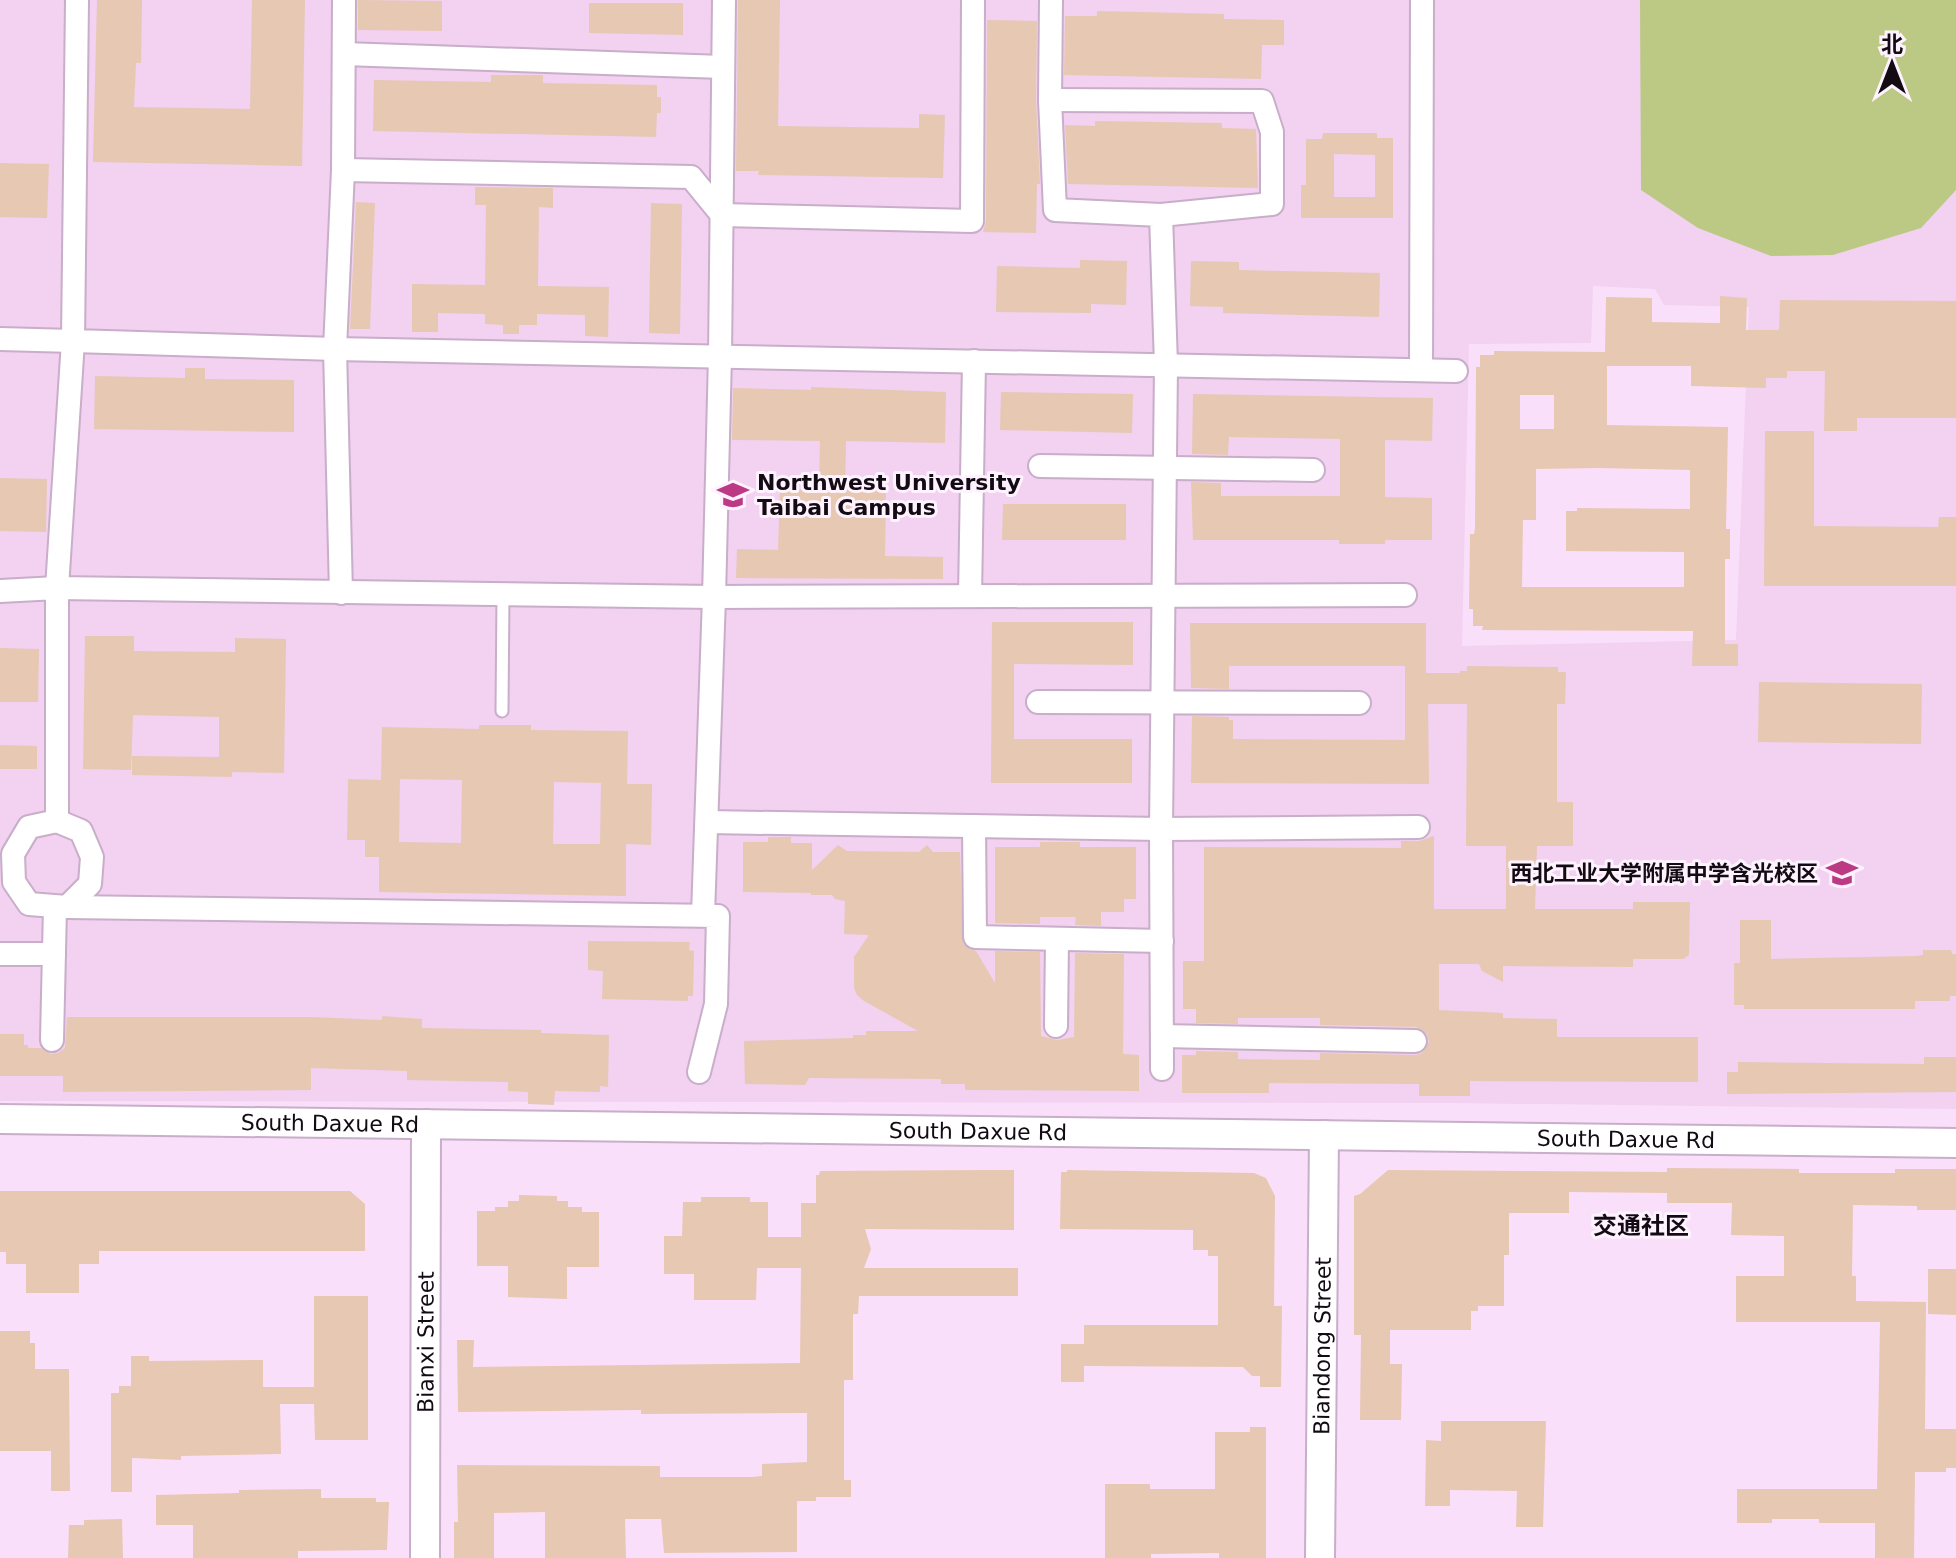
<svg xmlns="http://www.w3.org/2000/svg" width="1956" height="1558" font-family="'DejaVu Sans','Noto Sans SC',sans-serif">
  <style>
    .built { fill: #f2d1f1; fill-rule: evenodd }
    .green { fill: #bbc984 }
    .building { fill: #e7c8b3; fill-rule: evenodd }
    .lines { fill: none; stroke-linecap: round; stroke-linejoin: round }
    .service-casing { stroke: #c8aec8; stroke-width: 15 }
    .minor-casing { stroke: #c8aec8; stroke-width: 26 }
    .tertiary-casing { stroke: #c8aec8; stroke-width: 32 }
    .service { stroke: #fff; stroke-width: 11 }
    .minor { stroke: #fff; stroke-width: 22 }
    .tertiary { stroke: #fff; stroke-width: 28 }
    .labels { text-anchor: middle; stroke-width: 6; stroke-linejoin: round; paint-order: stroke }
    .poi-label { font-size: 22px; font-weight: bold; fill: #130b14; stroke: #fdf2fd; text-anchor: start }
    .street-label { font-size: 22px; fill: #130b14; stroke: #fdf2fd }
    .neighbourhood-label { font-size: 24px; font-weight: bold; fill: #130b14; stroke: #fdf2fd }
  </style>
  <rect width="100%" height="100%" fill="#fadffa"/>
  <path class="built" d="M 0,0 L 1956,0 L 1956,1109 L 1451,1103 L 0,1101 ZM 1593,286 L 1655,289 L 1664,305 L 1749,307 L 1736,640 L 1462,646 L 1469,344 L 1591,343 Z"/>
  <polygon class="green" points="1640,0 1956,0 1956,190 1921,228 1833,255 1771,256 1698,228 1641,190"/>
  <g class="building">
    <polygon points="97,0 142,0 141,63 136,63 134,107 250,109 252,0 305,0 302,166 93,162"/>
    <polygon points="358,0 442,1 442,31 358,30"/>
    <polygon points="738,0 780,0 778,126 919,128 919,114 945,115 943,178 758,175 759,171 736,171"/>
    <polygon points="589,3 683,3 683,35 589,33"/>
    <polygon points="1097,11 1224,14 1224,19 1284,20 1284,45 1262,45 1261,79 1064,75 1065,16 1097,16"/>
    <polygon points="987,20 1037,21 1036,100 1040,184 1037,184 1036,233 983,232 986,221"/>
    <polygon points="491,75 543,75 543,83 657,85 657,97 661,97 661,113 657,113 656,137 373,131 374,80 491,82"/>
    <polygon points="1095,121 1222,123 1222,128 1256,129 1258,188 1068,184 1065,125 1095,126"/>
    <path d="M 1323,133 L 1377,133 L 1377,138 L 1393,138 L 1393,218 L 1301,218 L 1301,185 L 1306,185 L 1306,139 L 1322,139 ZM 1334,154 L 1375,155 L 1375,197 L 1334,197 Z"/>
    <polygon points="0,163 49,164 47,218 0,217"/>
    <polygon points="475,187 553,188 553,208 539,207 538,286 609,287 608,337 585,336 585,315 537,314 537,325 519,325 519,334 503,334 503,325 485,324 485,314 438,313 438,332 412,332 412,284 485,285 486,205 475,205"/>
    <polygon points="356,202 375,203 370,329 350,329"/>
    <polygon points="651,203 682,204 680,334 649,333"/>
    <polygon points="1080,260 1127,261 1126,305 1091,304 1091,313 996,312 997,266 1080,268"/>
    <polygon points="1191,261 1239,262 1239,270 1380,273 1379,317 1223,313 1223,307 1190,306"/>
    <path d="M 1720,296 L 1747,298 L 1746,330 L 1779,330 L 1780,300 L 1956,301 L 1956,418 L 1857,418 L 1857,431 L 1824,431 L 1825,371 L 1787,371 L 1787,378 L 1766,378 L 1766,388 L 1691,386 L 1691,366 L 1607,366 L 1607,425 L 1728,427 L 1726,529 L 1730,529 L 1730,559 L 1725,559 L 1725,644 L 1738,644 L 1738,666 L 1692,666 L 1693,631 L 1482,630 L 1483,626 L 1473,626 L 1473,609 L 1469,609 L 1470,534 L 1474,534 L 1475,528 L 1476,367 L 1480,367 L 1480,355 L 1494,355 L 1494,351 L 1605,352 L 1606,297 L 1652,298 L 1652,322 L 1720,323 ZM 1520,395 L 1554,395 L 1554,429 L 1520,429 ZM 1599,468 L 1690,470 L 1690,509 L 1577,508 L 1577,511 L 1566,511 L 1566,551 L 1684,552 L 1684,587 L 1522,587 L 1523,520 L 1536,520 L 1536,469 Z"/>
    <polygon points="185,368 205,368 205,379 294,380 294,432 94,429 95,376 185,378"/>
    <polygon points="811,387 946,392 945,443 846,441 845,489 886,490 885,556 943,557 943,579 736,578 737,549 778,550 780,489 819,490 820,441 732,440 733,388 811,390"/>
    <polygon points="1001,392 1133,394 1132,433 1000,430"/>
    <polygon points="1193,394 1433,398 1432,441 1385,440 1385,497 1432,498 1432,540 1385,540 1385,544 1339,544 1339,540 1193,540 1191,482 1221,483 1221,496 1340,496 1340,439 1229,437 1228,455 1192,454"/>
    <polygon points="1765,431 1814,431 1814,526 1938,527 1939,517 1956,517 1956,586 1764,586"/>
    <polygon points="0,478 47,479 46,532 0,531"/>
    <polygon points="1003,504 1126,504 1126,540 1002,540"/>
    <polygon points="992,622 1133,622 1133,665 1014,664 1014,739 1132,739 1132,783 991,783"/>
    <polygon points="1190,623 1426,623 1426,673 1460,673 1460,671 1467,671 1467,666 1558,667 1558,672 1566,672 1565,704 1557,704 1557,802 1573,802 1573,846 1537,846 1535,909 1633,909 1633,902 1690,902 1689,955 1683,959 1633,959 1633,967 1503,966 1503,982 1482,971 1479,964 1439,964 1439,1010 1503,1013 1503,1018 1557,1019 1557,1037 1698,1037 1698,1082 1470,1081 1470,1096 1419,1096 1419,1084 1269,1083 1269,1093 1182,1093 1182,1055 1196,1055 1196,1051 1238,1052 1238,1059 1320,1060 1320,1053 1416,1055 1422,1053 1429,1042 1427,1034 1416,1027 1320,1025 1320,1018 1238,1018 1238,1024 1196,1023 1196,1009 1183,1009 1183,961 1204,961 1204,847 1401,848 1401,841 1419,841 1434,836 1434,909 1506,909 1506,846 1466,846 1467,704 1428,704 1429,784 1191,783 1192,716 1229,717 1229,720 1233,720 1233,739 1405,740 1405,666 1229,666 1229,689 1191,688"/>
    <polygon points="85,636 134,636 134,651 235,652 235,638 286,639 284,773 232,772 232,777 132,775 132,756 219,757 219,717 133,715 131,770 83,769"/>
    <polygon points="0,648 39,649 38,702 0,702"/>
    <polygon points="1759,682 1922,684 1921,744 1758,742"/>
    <path d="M 479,725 L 531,725 L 531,730 L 628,731 L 627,784 L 652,784 L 651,845 L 626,844 L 626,896 L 379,892 L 379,857 L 365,857 L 365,840 L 347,840 L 348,779 L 381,780 L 382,727 L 479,729 ZM 400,779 L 462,780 L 461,843 L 399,842 ZM 554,782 L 601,783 L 600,844 L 553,844 Z"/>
    <polygon points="0,745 37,746 37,769 0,769"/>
    <polygon points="768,837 791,837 791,843 812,843 812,870 838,845 847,851 919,852 927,845 933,852 960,852 963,943 969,949 976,951 995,983 995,951 1040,952 1041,1036 1057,1040 1074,1037 1075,953 1124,954 1123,1054 1139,1055 1139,1091 965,1090 965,1084 941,1084 941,1079 809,1078 805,1085 745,1084 744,1041 853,1038 853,1035 866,1035 866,1031 918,1031 864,1001 857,995 854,988 854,957 869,935 844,934 845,901 835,899 832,895 811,895 811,893 743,892 743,842 768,842"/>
    <polygon points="1040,842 1080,842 1080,847 1136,847 1136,899 1124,899 1124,912 1101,912 1101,926 1075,925 1076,917 1040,917 1040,924 995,923 995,847 1040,847"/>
    <polygon points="1740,920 1771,920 1771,959 1916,956 1923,955 1923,950 1951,950 1952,954 1956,954 1956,996 1950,996 1950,1001 1915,1001 1915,1009 1744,1009 1744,1005 1734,1005 1734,963 1740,963"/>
    <polygon points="588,941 690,942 689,950 694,951 693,996 688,996 688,1001 602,999 603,971 588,970"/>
    <polygon points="382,1016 422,1019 422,1028 541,1030 541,1033 609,1035 608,1087 600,1086 600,1092 555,1091 554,1105 528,1104 528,1092 508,1091 508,1082 407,1080 407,1071 311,1068 311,1090 63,1092 63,1076 0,1076 0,1034 24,1034 24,1045 28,1045 28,1048 41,1048 51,1054 58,1053 65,1048 67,1017 312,1017 382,1020"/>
    <polygon points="1924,1057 1956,1057 1956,1092 1727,1094 1727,1072 1738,1072 1738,1062 1924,1064"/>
    <polygon points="1667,1168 1799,1169 1799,1173 1895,1173 1895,1169 1956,1169 1956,1210 1917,1210 1917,1206 1853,1205 1852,1276 1856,1276 1856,1301 1926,1302 1925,1429 1956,1429 1956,1468 1946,1468 1946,1472 1915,1472 1914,1558 1875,1558 1875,1523 1819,1523 1819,1519 1772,1519 1772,1523 1737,1523 1737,1489 1877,1489 1880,1322 1736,1322 1736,1276 1784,1276 1784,1236 1731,1235 1732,1203 1667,1203 1667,1193 1569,1192 1569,1213 1509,1213 1509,1255 1504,1255 1504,1306 1478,1306 1478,1311 1471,1311 1471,1330 1390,1330 1390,1364 1402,1364 1401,1420 1360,1420 1361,1335 1354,1335 1354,1196 1360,1194 1388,1170 1667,1172"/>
    <polygon points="988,1170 1014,1170 1014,1230 865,1229 871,1249 864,1268 1018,1268 1018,1296 859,1296 858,1314 853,1314 853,1380 844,1380 844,1480 851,1480 851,1497 816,1497 816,1501 797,1501 797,1552 664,1553 661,1519 625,1519 626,1558 545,1558 545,1512 494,1513 494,1558 454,1558 454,1522 458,1522 457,1465 660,1466 660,1477 752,1477 762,1476 762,1464 807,1462 807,1413 641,1414 641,1410 458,1412 457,1340 474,1340 473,1367 800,1363 801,1268 757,1268 756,1300 694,1300 694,1274 664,1274 664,1236 682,1236 683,1202 701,1202 701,1197 750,1197 750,1202 768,1202 768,1237 801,1237 801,1203 816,1203 816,1175 819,1175 820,1171"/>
    <polygon points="1067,1170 1254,1173 1266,1178 1275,1196 1274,1306 1282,1306 1281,1387 1260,1387 1260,1376 1252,1376 1243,1367 1084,1366 1084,1382 1061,1382 1061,1344 1084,1344 1084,1325 1218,1325 1218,1256 1208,1256 1208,1250 1193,1250 1193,1230 1060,1229 1061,1172 1067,1172"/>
    <polygon points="0,1191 350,1191 365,1204 365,1251 99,1251 99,1264 79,1264 79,1293 26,1293 26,1264 6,1264 6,1252 0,1252"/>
    <polygon points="519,1195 557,1196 557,1201 568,1201 568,1207 582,1207 582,1212 599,1212 599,1267 567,1267 567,1299 508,1297 508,1266 477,1266 477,1211 495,1211 495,1207 508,1207 508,1201 519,1201"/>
    <polygon points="1928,1269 1956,1269 1956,1315 1928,1314"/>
    <polygon points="314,1296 368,1296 368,1440 315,1440 314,1404 280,1404 281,1454 181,1456 181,1460 132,1458 132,1492 111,1492 111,1393 119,1393 119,1386 131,1386 131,1356 149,1356 149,1361 263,1360 263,1387 314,1387"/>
    <polygon points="0,1331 30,1331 30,1343 35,1343 35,1369 69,1369 70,1491 51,1491 51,1451 0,1451"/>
    <polygon points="1441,1421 1546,1421 1543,1527 1516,1527 1517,1491 1450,1490 1450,1506 1425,1506 1426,1440 1441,1441"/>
    <polygon points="1250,1427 1266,1427 1266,1558 1219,1558 1219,1553 1151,1554 1151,1558 1105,1558 1105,1484 1150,1484 1150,1489 1215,1489 1215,1432 1250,1432"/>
    <polygon points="321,1489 321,1498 376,1498 376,1502 389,1502 387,1550 298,1551 298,1558 193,1558 193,1525 156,1525 156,1495 239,1493 239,1490"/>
    <polygon points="122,1519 123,1558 68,1558 69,1525 84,1525 84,1520"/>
  </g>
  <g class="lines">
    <defs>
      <polyline id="service" points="502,711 503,594"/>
      <g id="minor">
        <polyline points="77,0 73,341 335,349 1456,371"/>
        <polyline points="344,54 723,67"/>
        <polyline points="1050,100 1262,101 1272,132 1272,204 1161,215"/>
        <polyline points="343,170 691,177 722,215 972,221 973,0"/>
        <polyline points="0,339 73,341 57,588 714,597 720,356 724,0"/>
        <polyline points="1421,370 1422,0"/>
        <polyline points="1040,466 1313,470"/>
        <polyline points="0,591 57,588 57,821 81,831 92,857 90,884 67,907 29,904 14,882 13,854 29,827 57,821"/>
        <polyline points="341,593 335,349 343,170 344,0"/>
        <polyline points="970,596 974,361"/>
        <polyline points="1038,702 1359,703"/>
        <polyline points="707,822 1161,829 1166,365 1161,215 1055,210 1050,100 1051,0"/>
        <polyline points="974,826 975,937 1162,941"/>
        <polyline points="67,907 718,916 716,1004 699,1072"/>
        <polyline points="703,915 714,597 1405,595"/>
        <polyline points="0,954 54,954"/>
        <polyline points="1056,1026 1057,939"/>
        <polyline points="1162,1036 1415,1041"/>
        <polyline points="52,1040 55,907"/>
        <polyline points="1162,1069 1161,829 1418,827"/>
      </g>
      <g id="tertiary">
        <path id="s1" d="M 0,1119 L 1956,1143"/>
        <path id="s2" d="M 425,1558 L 426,1124"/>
        <path id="s3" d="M 1320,1558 L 1324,1135"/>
      </g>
    </defs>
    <use href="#service" class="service-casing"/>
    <use href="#minor" class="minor-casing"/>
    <use href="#tertiary" class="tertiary-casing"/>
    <use href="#service" class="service"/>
    <use href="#minor" class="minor"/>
    <use href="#tertiary" class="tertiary"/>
  </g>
  <defs>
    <symbol id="university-bare" viewBox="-9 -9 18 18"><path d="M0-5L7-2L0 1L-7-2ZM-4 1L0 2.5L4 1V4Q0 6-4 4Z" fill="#bc3a83" stroke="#fdf2fd" stroke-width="2.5" paint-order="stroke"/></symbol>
    <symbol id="school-bare" viewBox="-9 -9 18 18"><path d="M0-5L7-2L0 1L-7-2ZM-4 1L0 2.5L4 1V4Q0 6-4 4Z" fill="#bc3a83" stroke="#fdf2fd" stroke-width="2.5" paint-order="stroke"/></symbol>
  </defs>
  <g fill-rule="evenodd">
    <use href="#university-bare" x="711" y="473" width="44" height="44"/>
    <use href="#school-bare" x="1820" y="851" width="44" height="44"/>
  </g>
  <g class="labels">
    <g class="poi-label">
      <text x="757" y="490">Northwest University<tspan x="757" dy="25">Taibai Campus</tspan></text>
      <text x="1818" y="881" text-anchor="end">西北工业大学附属中学含光校区</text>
    </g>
    <g class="street-label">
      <text dy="8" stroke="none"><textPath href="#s1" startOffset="330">South Daxue Rd</textPath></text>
      <text dy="8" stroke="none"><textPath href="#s1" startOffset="978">South Daxue Rd</textPath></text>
      <text dy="8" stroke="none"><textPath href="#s1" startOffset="1626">South Daxue Rd</textPath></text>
      <text dy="8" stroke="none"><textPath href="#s2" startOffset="216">Bianxi Street</textPath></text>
      <text dy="8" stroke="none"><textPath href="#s3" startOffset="212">Biandong Street</textPath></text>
    </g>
    <g class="neighbourhood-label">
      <text x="1641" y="1234">交通社区</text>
    </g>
  </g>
  <g transform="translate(1892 64)" stroke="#fdf2fd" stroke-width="6" paint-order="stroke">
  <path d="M0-6L14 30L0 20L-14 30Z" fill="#130b14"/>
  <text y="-12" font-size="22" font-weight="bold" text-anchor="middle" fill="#130b14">北</text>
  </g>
</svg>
